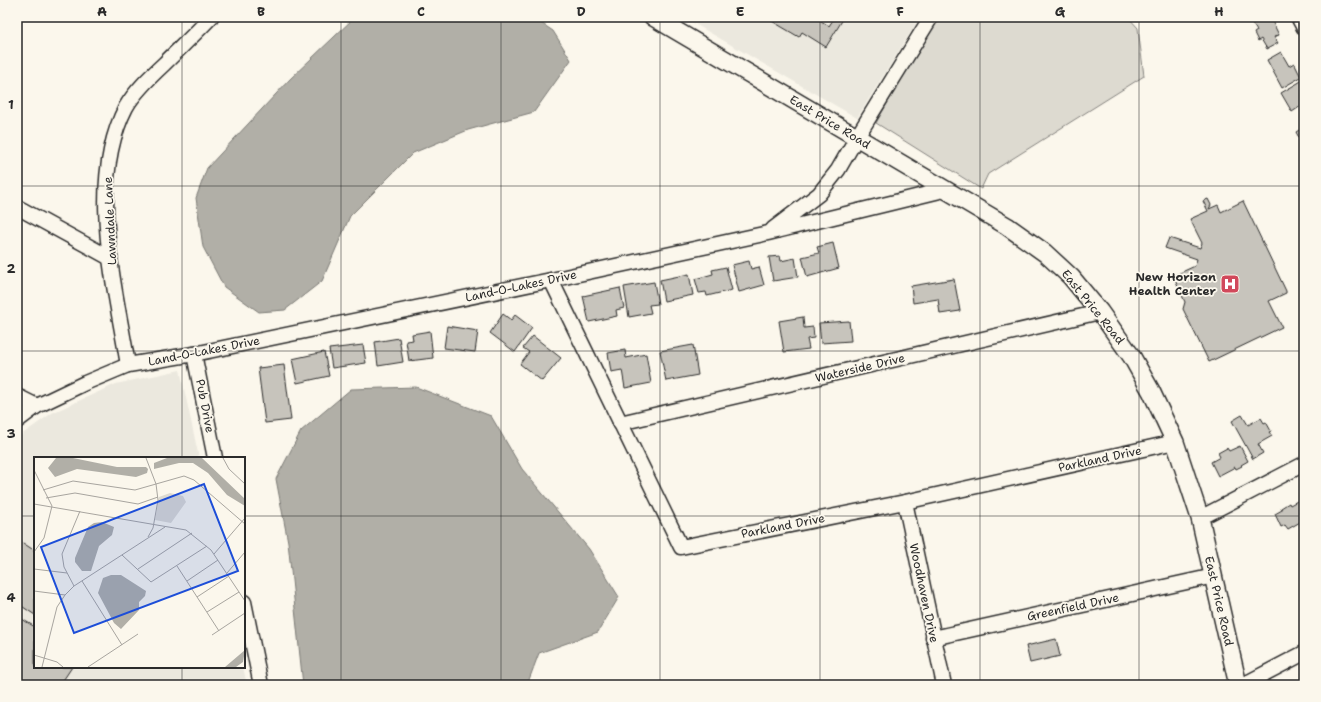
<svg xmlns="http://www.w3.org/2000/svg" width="1321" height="702" font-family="'Shantell Sans',sans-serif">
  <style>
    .built { fill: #ebe8de }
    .green { fill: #dddad0; stroke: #84827e }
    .water { fill: #b1afa7; stroke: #7b7a75 }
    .building { fill: #c7c4bc; stroke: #2b2b2b }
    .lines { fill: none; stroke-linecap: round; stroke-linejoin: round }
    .minor-casing { stroke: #2b2b2b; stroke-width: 17 }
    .major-casing { stroke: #2b2b2b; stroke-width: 20 }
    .minor { stroke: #fbf7ec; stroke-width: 14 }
    .major { stroke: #fbf7ec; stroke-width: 17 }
    .grid { fill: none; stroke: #2b2b2b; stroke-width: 1; stroke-opacity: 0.55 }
    .labels { text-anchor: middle; stroke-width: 3.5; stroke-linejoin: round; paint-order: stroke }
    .street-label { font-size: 12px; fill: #2b2b2b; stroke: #fbf7ec }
    .poi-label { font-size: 12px; font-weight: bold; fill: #2b2b2b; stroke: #fbf7ec; text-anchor: end }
    .inset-road { fill: none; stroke: #a8a59f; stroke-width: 1 }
    .view { fill: #1d4ed8; fill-opacity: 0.15; stroke: #1d4ed8; stroke-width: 2 }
    .inset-edge { fill: none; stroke: #2b2b2b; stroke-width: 2 }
    .neatline { fill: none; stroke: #2b2b2b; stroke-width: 1.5 }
    .grid-label { font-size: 13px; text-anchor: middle; font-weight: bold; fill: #2b2b2b }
  </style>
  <rect width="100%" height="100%" fill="#fbf7ec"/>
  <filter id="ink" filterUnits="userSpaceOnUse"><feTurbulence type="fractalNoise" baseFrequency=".025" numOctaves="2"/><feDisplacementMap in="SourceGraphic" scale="8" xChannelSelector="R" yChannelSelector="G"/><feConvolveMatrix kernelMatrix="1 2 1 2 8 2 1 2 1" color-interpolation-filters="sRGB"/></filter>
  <g filter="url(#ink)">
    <g class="built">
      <polygon points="683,17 920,17 857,118"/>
      <polygon points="180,370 199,458 35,458 35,667 243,667 247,685 17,685 17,438 52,413 116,384"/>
    </g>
    <polygon class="green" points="937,17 1128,17 1138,28 1144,76 988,174 981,189 876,123"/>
    <g class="water">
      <polygon points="355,17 532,17 553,31 571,60 534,112 468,130 413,153 350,216 322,281 285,310 259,312 224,287 203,247 196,198 207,168 290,79"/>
      <polygon points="416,387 491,416 522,469 589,549 619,597 598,632 539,653 527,685 303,685 288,542 276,479 301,431 351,389"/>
    </g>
    <g class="building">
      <polygon points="765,17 815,17 829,26 835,17 839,17 843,19 826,47 802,32 799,37"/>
      <polygon points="1262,17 1267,17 1270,22 1272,21 1279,35 1274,37 1278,43 1267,49 1261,39 1258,41 1254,33 1257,31 1252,23"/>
      <polygon points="1281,52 1289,66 1294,63 1301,77 1282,88 1267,60"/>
      <polygon points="1303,80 1304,82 1304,112 1301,106 1292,112 1281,93"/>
      <polygon points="1304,127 1304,147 1296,132"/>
      <polygon points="1208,199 1211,205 1209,209 1218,205 1221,212 1243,201 1286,291 1286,293 1269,301 1282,327 1209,362 1183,309 1185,302 1173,276 1195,266 1197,259 1165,248 1169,238 1200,248 1202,243 1190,219 1208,211 1203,201"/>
      <polygon points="833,243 839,268 807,277 802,257 819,253 817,247"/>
      <polygon points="780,256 781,261 795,258 798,277 773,281 769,257"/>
      <polygon points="749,261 751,269 759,267 764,285 739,292 732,265"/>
      <polygon points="726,267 732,290 707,296 706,292 699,293 695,279 713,274 712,270"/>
      <polygon points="689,274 693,295 664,301 660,280"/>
      <polygon points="954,279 960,311 940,314 938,299 913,303 911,286"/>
      <polygon points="654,282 658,304 649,305 651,313 629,317 624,287"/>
      <polygon points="620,288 624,308 616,310 617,316 589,322 583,296"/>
      <polygon points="503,314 511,320 515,315 532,328 515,352 490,333"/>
      <polygon points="803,317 804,328 813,327 814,338 807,339 809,349 784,352 779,321"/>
      <polygon points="849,321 851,341 821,343 819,323"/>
      <polygon points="447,326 478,331 475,352 444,348"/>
      <polygon points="430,331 433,358 409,361 406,341 413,340 412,334"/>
      <polygon points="533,336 561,358 542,381 520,364 529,352 523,348"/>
      <polygon points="399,338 403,362 378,366 375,342"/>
      <polygon points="363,345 366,363 332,368 329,349"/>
      <polygon points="693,345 698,375 666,381 660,351"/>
      <polygon points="625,350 626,358 646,354 651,383 625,388 622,370 611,372 608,353"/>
      <polygon points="324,352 329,376 297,383 292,359"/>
      <polygon points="284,365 291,420 265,423 258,368"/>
      <polygon points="1242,415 1248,425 1261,418 1264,423 1266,422 1271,431 1269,432 1272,436 1258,444 1263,453 1253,459 1232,421"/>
      <polygon points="1240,446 1248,461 1241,465 1242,466 1236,469 1235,467 1218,476 1211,462 1220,457 1218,453 1227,448 1229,451"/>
      <polygon points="1301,499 1304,504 1304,515 1300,518 1302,521 1288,529 1285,525 1281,527 1275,514 1282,510 1281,508 1289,503 1290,505"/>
      <polygon points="17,539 35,551 35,615 17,603"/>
      <polygon points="17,616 35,627 35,667 72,667 60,685 17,684"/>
      <polygon points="1056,639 1060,656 1030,663 1026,646"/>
    </g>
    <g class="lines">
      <defs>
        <g id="minor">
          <polyline points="1298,17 1304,28"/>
          <polyline points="17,207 110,258"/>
          <polyline points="773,229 819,194 838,170 857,137 931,17"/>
          <polyline points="551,280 681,547 905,502 1175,442"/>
          <polyline points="194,354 215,458"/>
          <path d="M 128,365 C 115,286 87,182 126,107 C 135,91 151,76 164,64 C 180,48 196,33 211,17"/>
          <polyline points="17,396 37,406"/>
          <polyline points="17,421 37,406 85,383 128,365 194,354 551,280 768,233 944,190"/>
          <polyline points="620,423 1100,312"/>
          <polyline points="905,502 944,685"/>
          <polyline points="1200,518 1304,464"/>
          <polyline points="244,602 261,685"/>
          <polyline points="933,638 1214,576"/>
          <polyline points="1243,685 1304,653"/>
        </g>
        <polyline id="major" points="653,17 1007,226 1045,253 1071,277 1100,312 1132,357 1151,391 1175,442 1200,518 1238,685"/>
      </defs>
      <use href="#minor" class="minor-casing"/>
      <use href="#major" class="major-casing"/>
      <use href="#minor" class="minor"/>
      <use href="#major" class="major"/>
    </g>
  </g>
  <path class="grid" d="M 182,17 L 182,458M 341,17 L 341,685M 501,17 L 501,685M 660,17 L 660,685M 820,17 L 820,685M 980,17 L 980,685M 1139,17 L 1139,685M 17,186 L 1304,186M 17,351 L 1304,351M 17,516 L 35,516M 244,516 L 1304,516M 182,667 L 182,685"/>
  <defs>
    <symbol id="hospital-square" viewBox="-11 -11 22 22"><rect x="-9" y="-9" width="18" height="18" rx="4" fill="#d1495b" stroke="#fbf7ec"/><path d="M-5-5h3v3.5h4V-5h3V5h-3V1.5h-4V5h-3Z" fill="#fff"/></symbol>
  </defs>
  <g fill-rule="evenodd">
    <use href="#hospital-square" x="1219" y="273" width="22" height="22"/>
  </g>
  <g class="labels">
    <g class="street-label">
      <text transform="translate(830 122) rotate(31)" y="4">East Price Road</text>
      <text transform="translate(110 221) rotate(-93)" y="4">Lawndale Lane</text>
      <text transform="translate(521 286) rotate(-12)" y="4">Land-O-Lakes Drive</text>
      <text transform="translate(1093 307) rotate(51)" y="4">East Price Road</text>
      <text transform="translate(204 351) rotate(-11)" y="4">Land-O-Lakes Drive</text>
      <text transform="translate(860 368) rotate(-13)" y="4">Waterside Drive</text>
      <text transform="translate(205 406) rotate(79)" y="4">Pub Drive</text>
      <text transform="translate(1100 459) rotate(-12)" y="4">Parkland Drive</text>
      <text transform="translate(783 526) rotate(-11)" y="4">Parkland Drive</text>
      <text transform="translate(924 593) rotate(78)" y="4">Woodhaven Drive</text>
      <text transform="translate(1219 601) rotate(77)" y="4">East Price Road</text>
      <text transform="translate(1073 607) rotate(-12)" y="4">Greenfield Drive</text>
    </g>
    <g class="poi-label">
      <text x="1216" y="281">New Horizon<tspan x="1216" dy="14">Health Center</tspan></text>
    </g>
  </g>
  <g transform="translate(34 457)">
    <rect width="211" height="211" fill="#fbf7ec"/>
    <path d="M 136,36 L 149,39 L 152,45 L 137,66 L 121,63 L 125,40 Z" fill="#dddad0"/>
    <path d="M 22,1 L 39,1 L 83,10 L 112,10 L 114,12 L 113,16 L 102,20 L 43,12 L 21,20 L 14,11 ZM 133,1 L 168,1 L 211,42 L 211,49 L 193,38 L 174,16 L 159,6 L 145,6 L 120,12 L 120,6 ZM 68,65 L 80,70 L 78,78 L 65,89 L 57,114 L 48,114 L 41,105 L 41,101 L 54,70 L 60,66 ZM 77,118 L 87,118 L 112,134 L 111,139 L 105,145 L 105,153 L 87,172 L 80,166 L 64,136 L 69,121 ZM 211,193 L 209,205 L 202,210 L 191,210 Z" fill="#b1afa7"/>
    <path class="inset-road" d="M 112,1 L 122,27 L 124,43 L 119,71 L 114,80M 189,1 L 195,12 L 211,27M 0,13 L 18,49 L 10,81 L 0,95M 9,33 L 39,24 L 101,33 L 150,19 L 160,23 L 211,67M 12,41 L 41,36 L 104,47 L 124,40M 0,47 L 152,73 L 177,93 L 211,144M 180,97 L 211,61M 88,98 L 117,125 L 173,89M 143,109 L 185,174M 0,112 L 33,116M 104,112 L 158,76M 193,116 L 211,95M 48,124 L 88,188M 153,124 L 184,103M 40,129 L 30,110 L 28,97 L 46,54M 0,134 L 31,138M 163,140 L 195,119M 173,155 L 205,135M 178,178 L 211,156M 0,198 L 23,205 L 29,210M 8,210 L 23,150 L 31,138 L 40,129 L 131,70M 54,210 L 104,177"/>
    <path class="view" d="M 170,27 L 204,114 L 40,176 L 7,90 Z"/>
    <rect width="211" height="211" class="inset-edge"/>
  </g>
  <rect width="1321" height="702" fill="none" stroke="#fbf7ec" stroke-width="44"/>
  <rect x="22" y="22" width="1277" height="658" class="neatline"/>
  <g class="grid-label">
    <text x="102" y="16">A</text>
    <text x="261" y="16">B</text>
    <text x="421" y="16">C</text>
    <text x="581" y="16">D</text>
    <text x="740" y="16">E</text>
    <text x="900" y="16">F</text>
    <text x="1060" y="16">G</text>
    <text x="1219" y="16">H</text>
    <text x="11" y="109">1</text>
    <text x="11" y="273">2</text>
    <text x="11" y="438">3</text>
    <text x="11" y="602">4</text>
  </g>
</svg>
